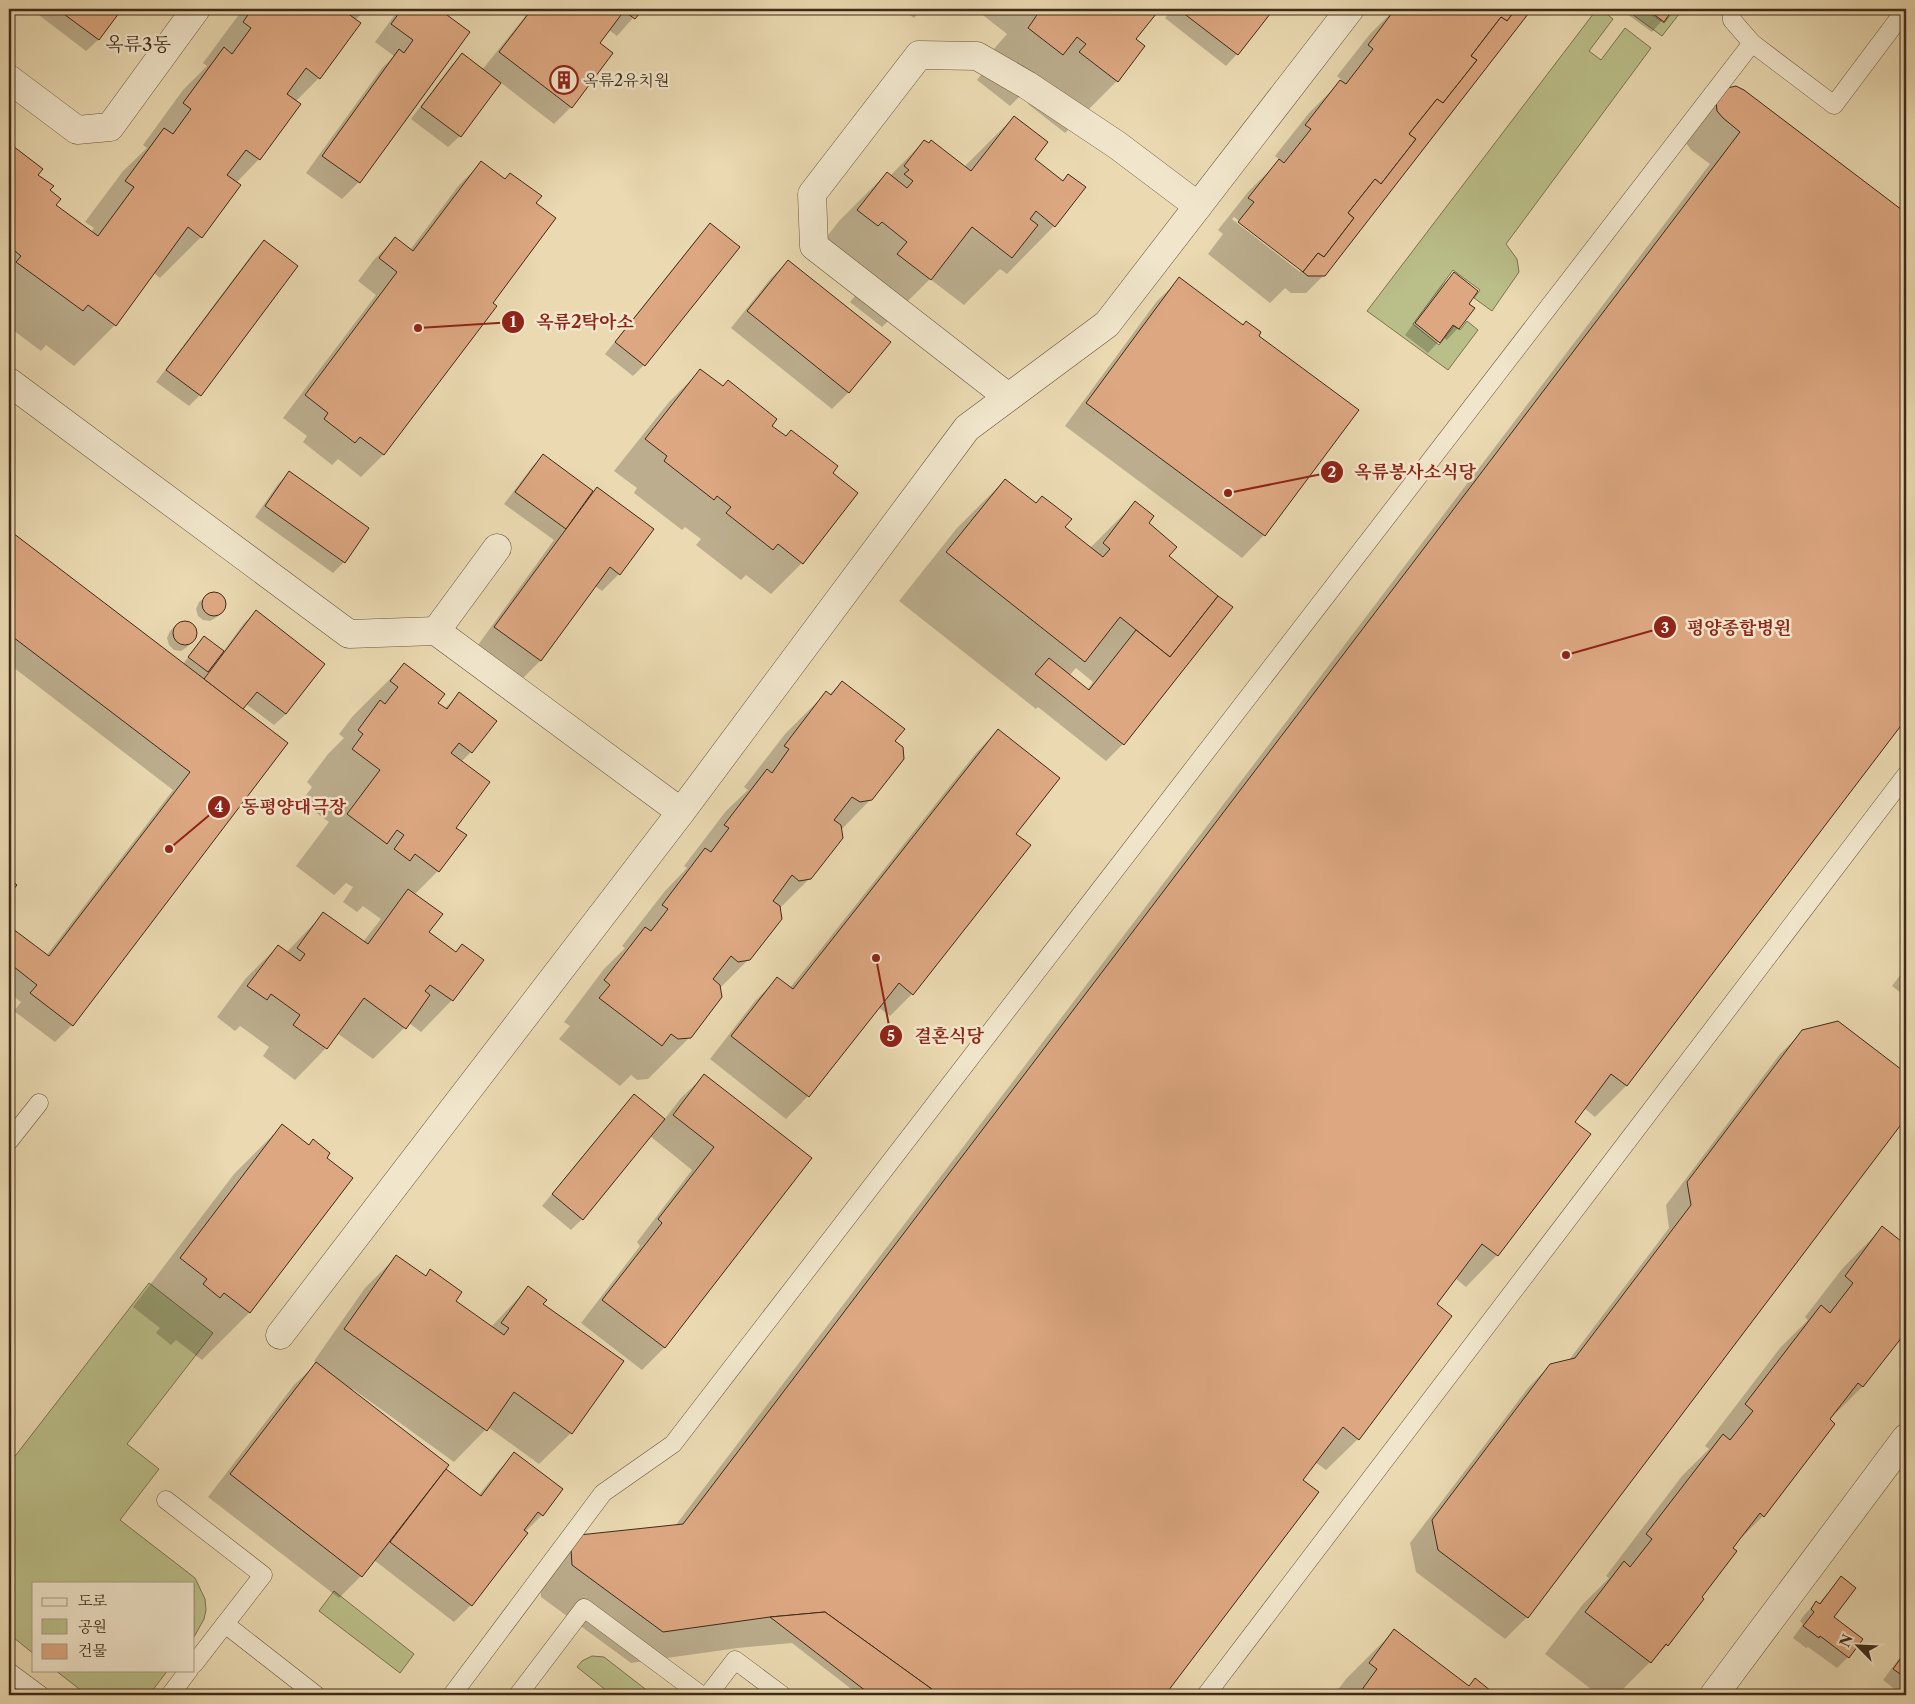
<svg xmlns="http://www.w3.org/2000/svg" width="1915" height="1704" font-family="'Libre Caslon Text','Noto Serif KR',serif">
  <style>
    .green { fill: #babe89; stroke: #7d7450 }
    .shadow { fill: #0003; fill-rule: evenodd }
    .building { fill: #dca781; stroke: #402b18 }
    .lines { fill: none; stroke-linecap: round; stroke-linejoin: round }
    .service-casing { stroke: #6a563e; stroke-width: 19 }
    .minor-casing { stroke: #6a563e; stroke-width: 29 }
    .service { stroke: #f1e6cc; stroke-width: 18 }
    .minor { stroke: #f1e6cc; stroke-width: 28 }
    .labels { text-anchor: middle; stroke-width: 5; stroke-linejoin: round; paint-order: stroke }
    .poi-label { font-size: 16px; fill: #402b18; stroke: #f1e6cc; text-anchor: start }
    .quarter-label { font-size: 19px; fill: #402b18; stroke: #f1e6cc }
    .leader { fill: none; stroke: #8f2418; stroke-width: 2 }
    .callout-dot { fill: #8f2418; stroke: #f1e6cc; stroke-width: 2 }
    .mark-label { font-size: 15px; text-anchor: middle; font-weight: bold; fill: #fff }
    .callout-label { font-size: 18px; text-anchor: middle; font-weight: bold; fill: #8f2418; stroke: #f1e6cc; stroke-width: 5; stroke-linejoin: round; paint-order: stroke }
  </style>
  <rect width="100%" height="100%" fill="#ead9b1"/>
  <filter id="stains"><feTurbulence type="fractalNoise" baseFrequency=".004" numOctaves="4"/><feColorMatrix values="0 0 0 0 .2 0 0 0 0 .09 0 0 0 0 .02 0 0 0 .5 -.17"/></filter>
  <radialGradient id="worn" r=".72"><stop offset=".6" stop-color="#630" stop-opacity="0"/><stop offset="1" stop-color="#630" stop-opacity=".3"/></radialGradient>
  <g class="green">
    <polygon points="1597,9 1606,9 1604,12 1613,19 1589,51 1601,60 1625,28 1651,48 1506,244 1517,259 1519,272 1492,311 1474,298 1480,290 1453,270 1413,324 1439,345 1454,326 1460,330 1467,321 1478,330 1448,370 1367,311"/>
    <polygon points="1625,9 1644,9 1664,23 1675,9 1683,9 1662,36"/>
    <polygon points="149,1283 213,1333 127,1444 159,1469 120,1520 195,1578 205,1599 206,1610 204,1619 194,1637 194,1583 34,1583 34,1654 9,1634 9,1464"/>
    <polygon points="334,1591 414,1654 400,1673 319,1611"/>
    <polygon points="592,1656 604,1657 653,1695 612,1695 577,1667 582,1661"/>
    <polygon points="55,1670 168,1670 149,1695 87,1695"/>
  </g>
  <g class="shadow">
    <polygon points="31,9 121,9 98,40 86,51"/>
    <polygon points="243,9 367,9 355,20 319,78 295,102 299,105 259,159 236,183 201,237 160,278 154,273 115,325 74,366 46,345 41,351 9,327 9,145 41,169 36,175 49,191 54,205 91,232 94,228 85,222 123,171 147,148 143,145 183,90 207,66 203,63"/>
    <polygon points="399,9 444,9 359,182 342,199 306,173 382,68 394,56 375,42"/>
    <polygon points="531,9 641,9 617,36 609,30 599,43 571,107 554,124 500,82 460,136 448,147 411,119 451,66 462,55 482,70"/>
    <polygon points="901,9 922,9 914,18"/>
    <polygon points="981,9 1158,9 1134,40 1117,81 1065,133 1028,104 1035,96 1026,90 1010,106 977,80 991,62 986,58 1007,34 979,12"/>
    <polygon points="1172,9 1272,9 1237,54 1226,66 1165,18"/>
    <path d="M 1395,9 L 1531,9 L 1324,275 L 1306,293 L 1291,293 L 1285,288 L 1270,303 L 1208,254 L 1223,234 L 1218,230 L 1248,192 L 1280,160 L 1275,156 L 1309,113 L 1342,80 L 1337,76 L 1370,34 ZM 1234,217 L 1302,270 L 1300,272 L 1232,219 Z"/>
    <polygon points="1620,9 1672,9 1652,32"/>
    <polygon points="1744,91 1906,215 1906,256 1904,259 1906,260 1906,717 1627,1085 1595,1117 1584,1108 1573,1122 1497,1255 1466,1287 1455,1278 1435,1304 1451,1316 1358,1439 1326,1470 1315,1462 1301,1481 1317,1492 1163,1695 859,1695 792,1643 738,1648 631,1663 541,1597 540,1581 580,1537 675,1526 1710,164 1691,150 1686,143 1720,94"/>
    <polygon points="1014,117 1033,159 1062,181 1068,175 1054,226 1007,274 1000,269 964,305 930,279 882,327 850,302 860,290 810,258 839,221 887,173 890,176 924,141 964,167"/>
    <polygon points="481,163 535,204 491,303 495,306 383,455 361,477 338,459 332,465 303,442 307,436 283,418 376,295 358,281 373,261 395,238 410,250 459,185"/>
    <polygon points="710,225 644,365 633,376 605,354 699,236"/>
    <polygon points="264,242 200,395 189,406 156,382 253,253"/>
    <polygon points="788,261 849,392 832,409 731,328 771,278"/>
    <polygon points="1454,274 1468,304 1458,328 1447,340 1443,337 1428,353 1405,335 1442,285"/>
    <polygon points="1180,279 1264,535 1242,558 1065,426 1157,301"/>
    <polygon points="701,370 831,474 802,563 771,594 746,575 741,580 696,545 701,539 685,527 682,530 634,493 637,488 614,471 669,402"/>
    <polygon points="543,455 593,492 597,488 619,574 602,591 595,586 540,661 523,678 478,645 554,540 504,504 532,467"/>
    <polygon points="289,473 344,562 333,573 255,517 278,484"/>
    <path d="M 1005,480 L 1090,548 L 1135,503 L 1167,556 L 1231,608 L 1123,744 L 1106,761 L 1038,707 L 1036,709 L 899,601 L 957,528 ZM 1076,668 L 1093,682 L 1087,690 L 1069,676 Z"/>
    <polygon points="9,531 183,664 199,643 223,652 244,623 256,612 286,714 274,725 246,704 242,709 286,743 72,1025 55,1042 14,1011 21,1002 9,993 9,927 46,956 173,790 9,664"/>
    <polygon points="212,592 219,593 224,598 225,605 222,612 217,617 210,621 203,620 198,616 196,609 199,602"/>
    <polygon points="183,622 190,623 195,627 196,634 193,641 187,647 181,651 174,650 169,645 167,638 170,631 176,625"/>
    <polygon points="404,665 436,703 444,709 459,694 471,752 461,762 454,828 438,871 414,895 428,932 455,953 462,946 482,960 452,1000 421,1032 409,1023 373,1059 337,1033 326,1048 295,1080 263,1056 269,1047 240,1026 235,1031 217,1017 246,978 278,946 286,953 324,913 363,942 381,919 363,906 357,912 343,902 353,887 346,883 334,895 296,866 329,822 301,802 312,787 307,782 328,754 344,738 339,734 352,717"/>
    <polygon points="842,682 893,742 871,799 841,830 810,878 779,909 749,959 720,988 690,1037 648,1079 637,1080 631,1075 620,1086 559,1039 570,1026 564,1022 604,969 625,948 622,946 665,891 687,868 684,866 726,811 748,790 744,787 785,734 826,693 829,695"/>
    <polygon points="998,730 1014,834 912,994 890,1016 878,1007 808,1096 786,1119 710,1059 755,1001 777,979 790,988 976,753"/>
    <polygon points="1906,967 1906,997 1892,986"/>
    <polygon points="1837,1022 1906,1075 1906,1116 1527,1617 1505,1639 1416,1572 1410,1543 1528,1388 1550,1365 1569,1360 1669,1228 1666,1205 1780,1054 1803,1031"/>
    <polygon points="704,1076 810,1158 664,1348 642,1370 581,1323 640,1246 637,1242 692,1170 650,1136 582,1219 571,1230 542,1206 623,1107 634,1096 664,1120 681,1098"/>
    <polygon points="282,1126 308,1146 313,1141 250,1312 202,1360 176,1340 171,1345 156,1333 160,1328 133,1307 234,1174"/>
    <polygon points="1882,1228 1906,1246 1906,1329 1863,1386 1829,1420 1763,1516 1734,1545 1700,1597 1703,1599 1667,1645 1617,1695 1599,1695 1545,1654 1583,1604 1609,1578 1606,1576 1682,1476 1709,1449 1705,1446 1780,1348 1808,1320 1805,1317 1842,1269"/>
    <polygon points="396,1257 425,1277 430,1271 455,1301 491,1327 528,1288 541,1304 571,1433 539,1464 488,1427 454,1462 353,1389 352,1391 444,1469 478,1496 498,1471 515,1454 542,1515 525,1532 471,1605 454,1622 374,1560 361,1576 339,1598 208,1497 294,1385 317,1363 314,1361 365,1288"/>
    <polygon points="1841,1578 1833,1618 1848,1657 1837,1668 1808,1647 1806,1648 1793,1638 1803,1624 1800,1621 1805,1614 1816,1603 1818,1604"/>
    <polygon points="1394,1631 1468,1687 1475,1680 1490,1691 1486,1695 1334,1695 1346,1679"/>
    <polygon points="1906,1649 1906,1695 1902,1695 1883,1680"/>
    <polygon points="1787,1691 1792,1695 1784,1695"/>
  </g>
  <g class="building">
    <polygon points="57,9 122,9 99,40"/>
    <polygon points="252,9 350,9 347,13 361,23 320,79 306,68 287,94 301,104 260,160 246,150 227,175 241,185 202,238 188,227 116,326 88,305 83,311 16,262 21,256 9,246 9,143 43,169 38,175 54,186 50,190 61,199 56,205 98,236 134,187 125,181 164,128 173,134 191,109 183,103 224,47 232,54 251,28 243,22"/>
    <polygon points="402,9 446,9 443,12 470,32 360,183 322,156 399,49 404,53 413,40 391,24"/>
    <polygon points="532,9 643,9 635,19 624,11 600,43 613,53 572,108 499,52"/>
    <polygon points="1041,9 1160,9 1136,39 1145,46 1118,82 1079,52 1086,44 1077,37 1063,55 1028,28"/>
    <polygon points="1178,9 1274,9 1238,55"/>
    <polygon points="1395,9 1516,9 1507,21 1501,17 1471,56 1477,60 1443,103 1437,99 1409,134 1416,139 1381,184 1375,179 1348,213 1354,218 1324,257 1318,253 1303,272 1238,222 1254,202 1248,198 1279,159 1284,163 1311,129 1305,125 1340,80 1346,84 1373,49 1368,45"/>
    <polygon points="1516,9 1532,9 1325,276 1308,276 1303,272 1318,253 1324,257 1354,218 1348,213 1375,179 1381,184 1416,139 1409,134 1437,99 1443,103 1477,60 1471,56 1501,17 1507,21"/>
    <polygon points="1647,9 1673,9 1664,22"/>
    <polygon points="462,53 501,83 461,137 421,107"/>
    <polygon points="1736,86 1744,90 1906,213 1906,719 1627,1086 1611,1074 1575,1122 1591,1134 1498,1256 1482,1244 1437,1304 1452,1316 1359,1440 1343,1427 1303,1480 1319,1492 1165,1695 940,1695 825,1612 770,1617 663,1632 572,1565 571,1549 579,1535 683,1524 1740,132 1723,118 1717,111 1716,102 1727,88"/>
    <polygon points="1014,116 1048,142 1035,159 1063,181 1068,174 1086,187 1055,227 1036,211 1030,219 1038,225 1012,258 972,227 931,280 897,254 907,242 882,222 878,226 857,210 887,172 907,188 913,181 904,174 909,170 904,166 924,140 929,143 931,140 971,171"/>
    <polygon points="481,161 505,179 510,173 542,196 536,203 556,218 493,303 497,306 384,455 360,437 355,443 324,419 328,413 305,395 397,272 379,258 395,237 413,251"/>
    <polygon points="710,223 740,247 645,366 615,342"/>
    <polygon points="264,240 298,266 201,396 166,370"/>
    <polygon points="788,260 891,342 849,393 747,311"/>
    <polygon points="1454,272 1478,291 1469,304 1475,308 1459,329 1453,325 1440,343 1415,323"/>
    <polygon points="1179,277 1243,325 1246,321 1261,332 1259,336 1359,410 1265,536 1086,403"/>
    <polygon points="700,369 723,386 728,380 777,419 772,426 786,436 791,430 838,466 833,473 858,493 803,564 778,544 773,550 726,513 731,507 717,496 714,500 664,461 667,456 645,439"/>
    <polygon points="543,454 593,491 566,529 515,492"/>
    <polygon points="289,471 369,528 345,563 265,506"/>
    <polygon points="1005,479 1036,503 1042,496 1072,519 1065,527 1103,557 1110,549 1103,543 1135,501 1154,516 1149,523 1177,547 1169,556 1218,596 1170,657 1120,617 1085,662 946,552"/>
    <polygon points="597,487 654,529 620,575 610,567 541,661 494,627"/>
    <polygon points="9,530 288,743 73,1026 30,993 37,985 9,963 9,926 49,956 190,772 9,634"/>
    <circle cx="214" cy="604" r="12"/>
    <polygon points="1218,596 1233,607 1124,745 1035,674 1049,658 1089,690 1136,630 1170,657"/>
    <polygon points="256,610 325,664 286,714 257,692 243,709 204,679"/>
    <circle cx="185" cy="633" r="12"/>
    <polygon points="204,636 224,651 208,672 188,657"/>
    <polygon points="404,663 445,694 438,703 447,709 459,692 497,721 472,753 459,743 451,753 490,782 456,828 467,835 439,872 415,854 410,861 394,849 404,835 397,830 387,844 347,814 380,770 352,749 363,734 358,730 380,700 385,704 398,687 390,681"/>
    <polygon points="842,681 905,729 895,741 903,747 904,759 872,800 860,802 852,797 834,820 841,825 843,838 811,879 799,881 792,875 773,901 780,906 782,919 750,960 738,962 731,956 713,979 720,985 722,997 691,1038 678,1039 671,1034 662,1046 599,998 610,985 604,980 645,927 651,931 668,909 662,905 705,848 711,852 729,828 724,825 767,769 772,773 789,749 784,746 826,691 831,695"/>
    <polygon points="998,729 1060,778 1016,834 1031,845 913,995 899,983 809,1097 731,1036 777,977 793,989"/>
    <polygon points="9,878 17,885 9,895"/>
    <polygon points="408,889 443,914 429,932 456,952 462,944 484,960 453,1001 430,985 425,991 430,995 406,1029 364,998 327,1049 293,1025 300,1015 271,994 267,1000 247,986 278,945 300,961 305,954 297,948 323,912 368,944"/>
    <polygon points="1838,1021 1906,1073 1906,1118 1528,1618 1438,1550 1432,1520 1550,1364 1575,1358 1691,1205 1687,1182 1802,1030"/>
    <polygon points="704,1074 812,1158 665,1348 602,1300 662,1223 658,1219 714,1147 673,1115"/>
    <polygon points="634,1094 665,1119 583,1220 552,1194"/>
    <polygon points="282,1124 309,1145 313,1139 330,1153 327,1158 353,1178 250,1313 224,1293 220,1298 203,1284 207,1279 180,1258"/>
    <polygon points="1882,1226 1906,1245 1906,1332 1863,1387 1858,1383 1830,1419 1835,1424 1764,1517 1760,1513 1733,1548 1737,1551 1702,1597 1704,1599 1668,1646 1666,1644 1651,1663 1585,1612 1624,1561 1630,1567 1652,1539 1646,1534 1723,1434 1730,1440 1753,1411 1745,1404 1821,1305 1830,1313 1853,1283 1845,1276"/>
    <polygon points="396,1255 426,1276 430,1269 462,1292 456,1301 504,1335 509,1328 501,1323 528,1286 547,1300 543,1304 624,1361 572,1434 514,1392 487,1431 344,1329"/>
    <polygon points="316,1362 449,1465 362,1577 230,1474"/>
    <polygon points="514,1452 563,1489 543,1516 538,1512 524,1530 528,1533 472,1606 390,1542 446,1469 481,1496"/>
    <polygon points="1841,1576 1856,1588 1834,1617 1863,1639 1849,1658 1820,1636 1819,1638 1803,1626 1814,1612 1811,1609 1816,1601 1820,1604"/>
    <polygon points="825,1612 940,1695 871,1695 770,1617"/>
    <polygon points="1394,1629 1469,1686 1475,1678 1491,1691 1488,1695 1358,1695 1377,1669 1369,1663"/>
    <polygon points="1906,1651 1906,1678 1893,1669"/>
  </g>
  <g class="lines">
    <defs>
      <g id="service">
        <polyline points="1731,9 1732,20 1752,43"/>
        <polyline points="9,1141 39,1103"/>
        <polyline points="166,1500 263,1575 194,1664"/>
        <polyline points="225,1624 316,1695"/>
        <polyline points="9,1672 40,1695"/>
        <polyline points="170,1695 189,1670"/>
        <polyline points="452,1695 603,1493 673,1444 1752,43 1834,105 1906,9"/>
        <polyline points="518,1695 584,1608 701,1695"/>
        <polyline points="708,1695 735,1660 782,1695"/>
        <polyline points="1206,1695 1906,775"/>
      </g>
      <g id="minor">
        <polyline points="9,79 77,130 110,127 196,9"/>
        <polyline points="9,382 349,634 436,631 681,812"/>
        <polyline points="1008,397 814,246 812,194 919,55 977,56 1027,85 1117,145 1198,206"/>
        <polyline points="436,631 497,548"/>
        <polyline points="280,1335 681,812 967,428 1107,324 1350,9"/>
        <polyline points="1714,1695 1906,1438"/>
      </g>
    </defs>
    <use href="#service" class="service-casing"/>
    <use href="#minor" class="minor-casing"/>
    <use href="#service" class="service"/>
    <use href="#minor" class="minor"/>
  </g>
  <defs>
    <symbol id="building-ring" viewBox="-11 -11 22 22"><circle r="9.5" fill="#f1e6cc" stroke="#8f2418" stroke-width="1.5"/><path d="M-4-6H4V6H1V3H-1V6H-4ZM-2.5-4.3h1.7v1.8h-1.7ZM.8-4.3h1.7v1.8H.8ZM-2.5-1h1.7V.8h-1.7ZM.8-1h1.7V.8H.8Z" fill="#8f2418"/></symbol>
  </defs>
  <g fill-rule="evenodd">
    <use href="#building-ring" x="548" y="64" width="32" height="32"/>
  </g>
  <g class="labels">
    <g class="poi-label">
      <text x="583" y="86">옥류2유치원</text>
    </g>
    <g class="quarter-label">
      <text x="138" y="51">옥류3동</text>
    </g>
  </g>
  <path class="leader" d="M418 328L513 322M1228 493L1332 472M1566 655L1665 627M169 849L219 807M876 958L891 1036"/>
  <g class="callout-dot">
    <circle cx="418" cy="328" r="5"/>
    <circle cx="1228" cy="493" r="5"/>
    <circle cx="1566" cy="655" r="5"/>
    <circle cx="169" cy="849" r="5"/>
    <circle cx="876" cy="958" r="5"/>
    <circle cx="513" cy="322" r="12"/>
    <circle cx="1332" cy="472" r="12"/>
    <circle cx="1665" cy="627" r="12"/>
    <circle cx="219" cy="807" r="12"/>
    <circle cx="891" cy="1036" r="12"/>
  </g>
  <g class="mark-label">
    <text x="513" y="327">1</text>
    <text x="1332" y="477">2</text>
    <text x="1665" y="633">3</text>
    <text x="219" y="812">4</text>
    <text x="891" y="1041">5</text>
  </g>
  <g class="callout-label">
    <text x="585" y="328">옥류2탁아소</text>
    <text x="1415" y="478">옥류봉사소식당</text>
    <text x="1739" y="634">평양종합병원</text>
    <text x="294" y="813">동평양대극장</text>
    <text x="949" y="1042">결혼식당</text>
  </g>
  <rect width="1915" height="1704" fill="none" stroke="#ead9b1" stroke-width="30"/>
  <rect x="10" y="10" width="1895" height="1684" fill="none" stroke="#402b18" stroke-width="2.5"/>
  <rect x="15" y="15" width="1885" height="1674" fill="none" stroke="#402b18"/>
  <rect x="32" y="1582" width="162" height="90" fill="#f1e6cc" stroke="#aa9b84"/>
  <rect x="42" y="1598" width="25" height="8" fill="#f1e6cc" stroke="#aa9b84"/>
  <text x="78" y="1606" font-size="15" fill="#402b18">도로</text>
  <rect x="42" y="1619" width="25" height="15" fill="#babe89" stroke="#aa9b84"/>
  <text x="78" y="1632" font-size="15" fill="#402b18">공원</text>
  <rect x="42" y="1644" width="25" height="15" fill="#dca781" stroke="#aa9b84"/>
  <text x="78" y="1656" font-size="15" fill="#402b18">건물</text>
  <g transform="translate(1858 1646) rotate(294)" stroke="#f1e6cc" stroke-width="4" paint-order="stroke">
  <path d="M0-4L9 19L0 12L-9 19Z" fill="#402b18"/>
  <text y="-8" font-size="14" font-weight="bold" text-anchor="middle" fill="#402b18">N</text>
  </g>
  <rect width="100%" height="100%" filter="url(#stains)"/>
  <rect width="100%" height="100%" fill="url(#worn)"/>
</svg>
